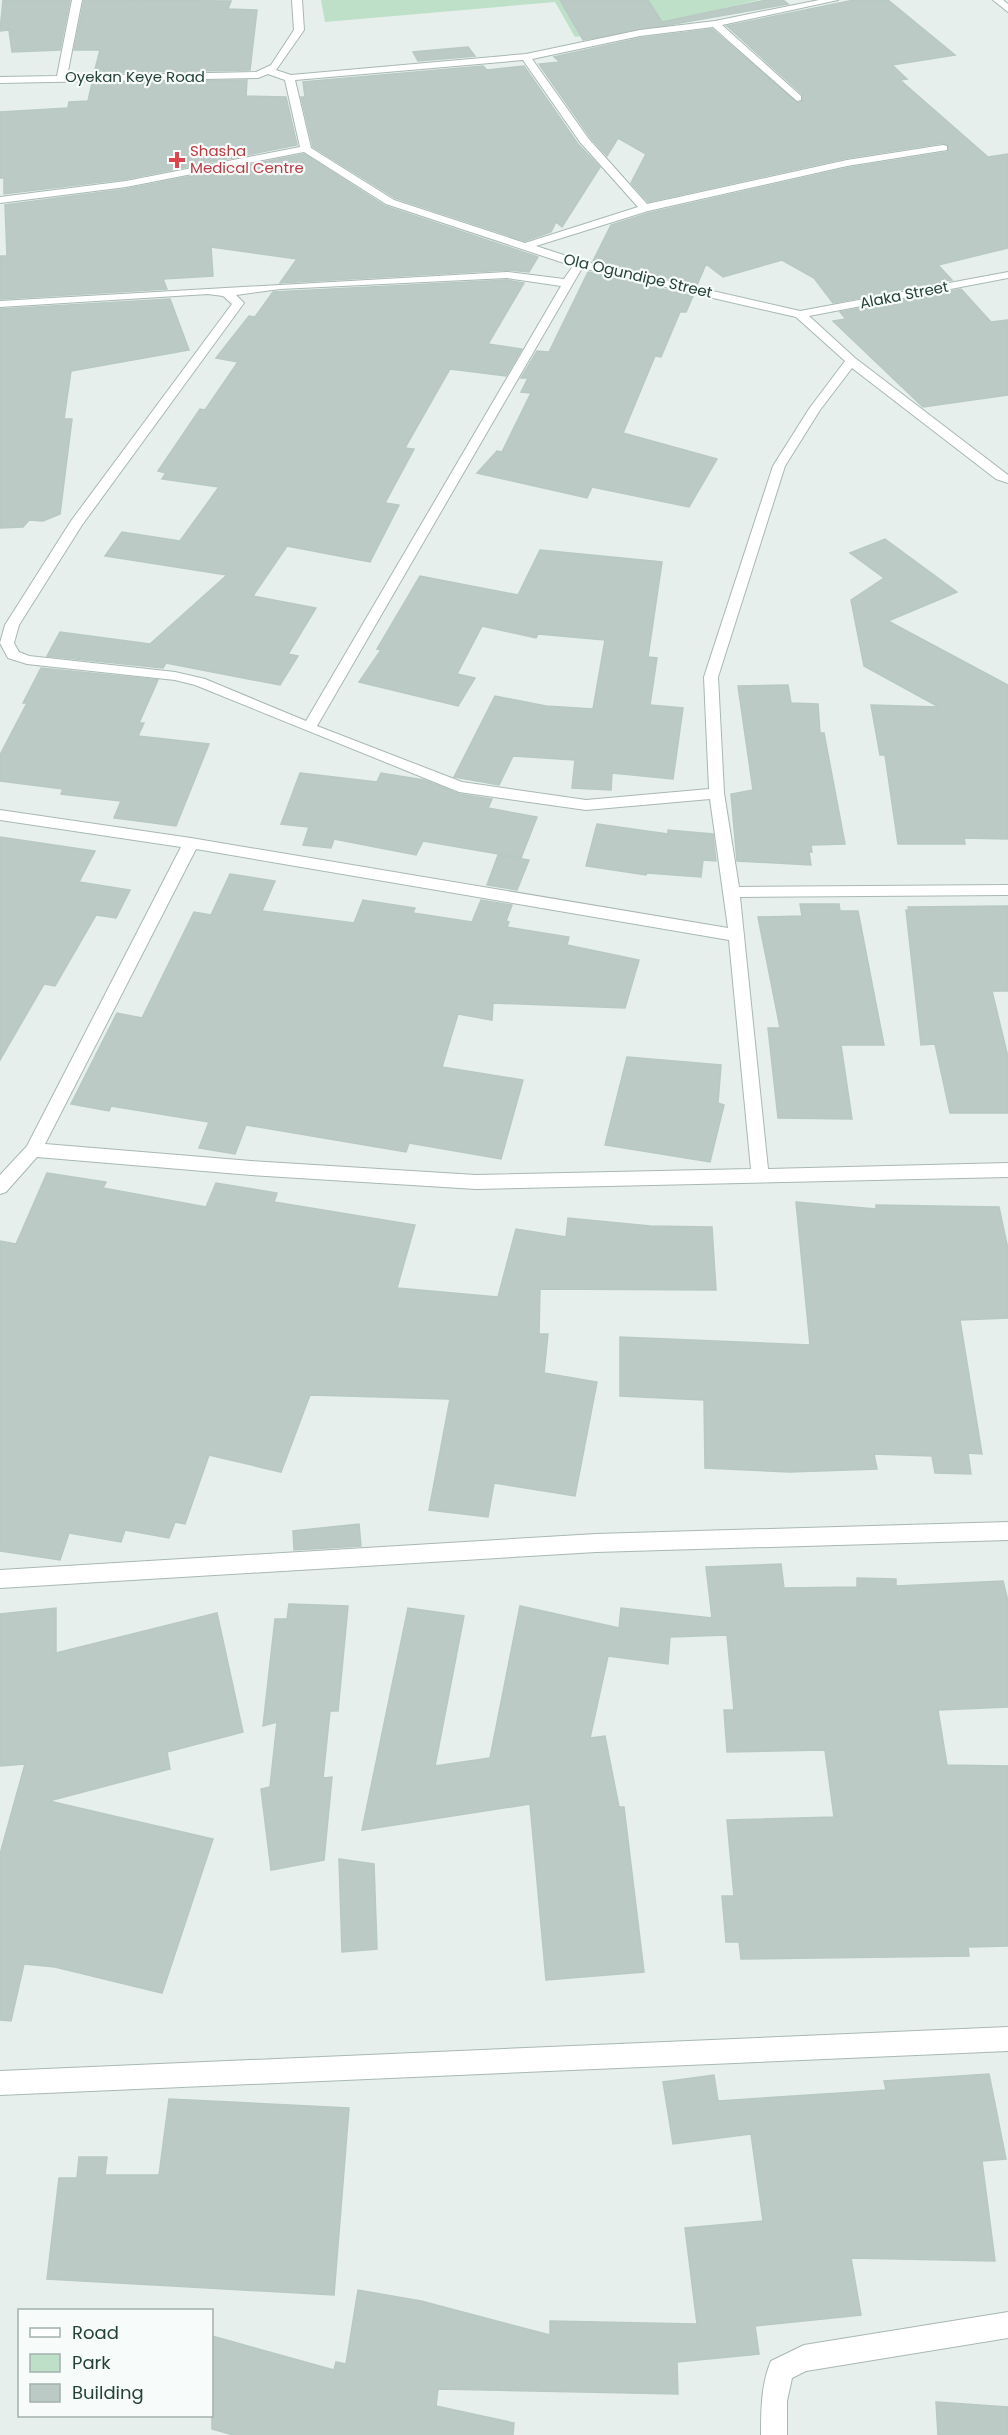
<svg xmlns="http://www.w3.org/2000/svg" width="1008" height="2435" font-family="Poppins,sans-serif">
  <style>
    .green { fill: #bfe0c8 }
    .building { fill: #bbcac4; stroke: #b8c9c2; stroke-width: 1.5 }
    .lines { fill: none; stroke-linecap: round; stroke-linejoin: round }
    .minor-casing { stroke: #a8b8b2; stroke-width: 2 }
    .minor { fill: #fff; fill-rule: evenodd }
    .health-dot { fill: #e0444e; stroke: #f7fbf9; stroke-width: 2 }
    .labels { text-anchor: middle; stroke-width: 4.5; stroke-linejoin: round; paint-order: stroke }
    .far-street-label { font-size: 15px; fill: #24423a; stroke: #f7fbf9 }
    .far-health-label { font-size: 15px; fill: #be3a42; stroke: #f7fbf9; text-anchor: start }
  </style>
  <rect width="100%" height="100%" fill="#e6efeb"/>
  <polygon class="green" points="321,0 759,0 679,19 575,37 555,2 325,22"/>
  <g class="building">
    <polygon points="3,0 70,0 60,50 12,52 9,30 0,31"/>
    <polygon points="84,0 231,1 228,9 257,10 250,70 94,73 100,50 74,50"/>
    <polygon points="560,0 648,0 662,22 766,0 783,0 788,4 583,40"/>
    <polygon points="854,0 888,0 955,55 892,65 907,79 900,80 988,157 1008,154 1008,248 938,265 952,280 833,303 814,278 782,260 723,277 706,264 697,285 593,261 611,225 649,213 847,168 947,152 949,146 943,143 847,158 648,202 631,183 646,154 618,138 607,156 590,137 539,64 560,62 554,57 640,38 712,29 798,103 803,101 802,94 727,26"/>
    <polygon points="468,47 475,56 418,61 413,52"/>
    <polygon points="483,66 487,70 524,66 578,144 600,167 562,227 556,222 551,232 525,241 395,198 313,147 301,97 305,97 303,82"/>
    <polygon points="247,80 246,96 286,97 297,145 126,179 4,194 4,178 0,178 0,112 68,108 69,102 88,101 92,83"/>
    <polygon points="304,154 385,206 538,257 529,272 507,270 280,283 297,259 211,247 213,276 163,279 167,289 0,299 0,256 7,256 5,205 126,189"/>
    <polygon points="588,272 693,296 686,312 680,312 661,357 655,356 623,433 717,459 689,507 592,487 587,498 477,473 497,451 502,452 531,393 521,392 528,378 521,378 537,351 549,352"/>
    <polygon points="507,280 524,283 488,344 522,349 506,376 450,369 405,448 414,449 385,503 399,505 370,562 287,546 253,596 316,608 288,654 298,656 280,685 166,663 163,668 47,656 60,632 150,644 227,575 105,556 122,532 180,541 219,487 162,479 166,473 158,471 200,409 205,410 238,362 216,358 249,316 255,317 273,292"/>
    <polygon points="961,289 991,322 1008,320 1008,395 923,407 833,321 846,319 840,312"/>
    <polygon points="170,299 189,350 71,371 64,419 72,419 60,514 43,521 29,520 23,527 0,528 0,309"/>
    <polygon points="885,539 957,592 888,621 1008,685 1008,839 964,838 965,844 898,844 885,755 880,755 871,705 939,707 864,666 851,600 884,578 850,553"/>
    <polygon points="540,550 662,562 648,657 657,658 650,705 683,708 673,779 612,773 611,790 572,788 575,760 513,756 499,785 454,777 495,696 546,706 593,709 605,640 538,634 536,638 482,626 457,674 475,678 458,706 359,682 381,650 377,649 420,576 518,595"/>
    <polygon points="41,668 158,680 139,723 144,723 138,736 209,744 176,826 114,818 121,801 61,794 63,789 0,781 0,755 27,703 23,703"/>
    <polygon points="788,685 791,703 818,704 820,733 824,733 845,844 811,845 812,852 809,852 811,865 737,861 731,794 753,790 738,686"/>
    <polygon points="300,773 377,782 381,773 424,780 459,794 492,799 488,808 537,817 521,858 423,841 416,855 334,839 331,848 303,845 309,827 281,824"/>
    <polygon points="597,824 668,834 668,830 713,834 716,861 703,860 701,877 647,873 646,875 586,866"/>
    <polygon points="0,837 95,851 79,882 130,890 116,918 96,915 55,986 44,984 0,1060"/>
    <polygon points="498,855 529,860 517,890 487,885"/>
    <polygon points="230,874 275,881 262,911 354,923 363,900 415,908 413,913 472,922 481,900 512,905 506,921 509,922 507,927 569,937 567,945 639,960 625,1008 493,1003 492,1020 458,1014 442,1067 523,1080 501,1159 409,1143 406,1152 246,1125 235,1154 199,1148 209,1122 111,1106 109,1111 71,1104 117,1013 142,1018 194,912 211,915"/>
    <polygon points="800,904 839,904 840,911 858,911 884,1045 841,1045 852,1119 778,1118 768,1028 780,1028 758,917 802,916"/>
    <polygon points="1008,906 1008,991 992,991 1008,1057 1008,1113 950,1113 935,1044 921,1045 906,910 909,910 908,907"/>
    <polygon points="627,1057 721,1065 718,1103 724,1105 710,1162 605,1145"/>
    <polygon points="47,1173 106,1182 103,1188 206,1207 216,1183 277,1193 274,1202 415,1225 397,1288 498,1297 516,1229 566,1237 568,1218 650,1226 712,1227 716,1290 540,1289 539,1334 548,1334 544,1373 597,1382 575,1496 494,1483 488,1517 429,1510 450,1399 310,1395 281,1472 209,1455 185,1524 175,1522 169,1538 125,1530 121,1542 69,1533 60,1560 0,1551 0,1241 16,1244"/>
    <polygon points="796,1202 876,1209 876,1205 999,1207 1008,1249 1008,1318 960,1320 982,1454 968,1453 971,1474 935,1473 932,1456 874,1454 877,1469 789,1472 705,1468 704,1400 620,1396 620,1337 810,1345"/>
    <polygon points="359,1524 361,1546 294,1550 293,1531"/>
    <polygon points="781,1564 784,1588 857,1587 857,1578 896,1579 896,1586 1003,1581 1008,1601 1008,1707 938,1710 947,1765 1008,1766 1008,1946 968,1947 969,1956 741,1959 739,1942 726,1942 722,1896 734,1896 727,1820 834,1817 825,1750 727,1752 724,1710 734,1710 727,1635 670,1637 668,1664 608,1656 590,1738 605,1736 619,1807 624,1807 644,1972 546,1980 530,1804 362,1830 408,1608 464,1616 435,1766 490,1758 520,1606 619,1628 621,1608 712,1618 706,1567"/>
    <polygon points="289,1604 348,1606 338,1711 330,1711 323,1778 332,1777 324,1860 271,1870 261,1789 270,1787 277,1722 263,1726 275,1619 287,1619"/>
    <polygon points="56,1608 56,1653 217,1613 243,1732 167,1752 170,1769 49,1801 213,1839 162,1993 55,1967 24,1964 11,2021 0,2020 0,1854 25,1764 0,1766 0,1614"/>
    <polygon points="339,1859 374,1864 377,1949 342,1952"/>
    <polygon points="989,2074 1006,2159 982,2161 995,2261 851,2258 861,2315 755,2326 759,2354 677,2362 678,2394 438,2389 436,2406 514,2423 513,2435 233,2435 212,2429 212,2336 334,2370 336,2362 346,2364 358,2290 421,2301 550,2335 550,2321 697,2324 685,2228 763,2221 751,2134 673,2144 663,2082 714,2075 718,2101 886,2090 884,2081"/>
    <polygon points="169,2099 349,2108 334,2295 47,2279 59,2178 77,2178 79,2157 107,2157 105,2175 159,2175"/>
    <polygon points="936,2402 1008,2407 1008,2435 938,2435"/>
  </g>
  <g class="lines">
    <defs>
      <g id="minor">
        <path d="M 72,0 L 82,0 L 67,76 L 256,72 L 271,65 L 294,30 L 292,0 L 302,0 L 304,30 L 276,70 L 291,75 L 526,54 L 640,30 L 715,21 L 819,0 L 838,0 L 722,25 L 801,96 L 801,100 L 797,101 L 713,27 L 640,36 L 532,59 L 588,138 L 647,204 L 847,160 L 943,145 L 947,146 L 947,150 L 847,166 L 648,211 L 536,246 L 582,261 L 800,311 L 1008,272 L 1008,278 L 809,316 L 855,358 L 1008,475 L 1008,483 L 996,479 L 852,368 L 820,410 L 785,466 L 718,677 L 724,793 L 739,887 L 1008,885 L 1008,895 L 740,897 L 768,1169 L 1008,1163 L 1008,1177 L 476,1189 L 251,1175 L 37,1157 L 6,1192 L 0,1194 L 0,1175 L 27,1146 L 181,847 L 0,820 L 0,810 L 191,838 L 728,928 L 710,799 L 586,810 L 459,792 L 195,685 L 175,680 L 27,664 L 8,658 L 0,643 L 5,625 L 71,521 L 232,304 L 223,296 L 208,294 L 0,307 L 0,301 L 507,272 L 564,279 L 573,266 L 386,204 L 304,152 L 126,187 L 0,203 L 0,197 L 126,181 L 300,147 L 285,80 L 268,74 L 258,78 L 0,83 L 0,77 L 57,76 ZM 523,60 L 580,142 L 638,207 L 525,243 L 394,200 L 311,148 L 295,80 ZM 582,268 L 796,317 L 845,361 L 809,409 L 773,466 L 704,677 L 709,789 L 586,800 L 462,782 L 317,726 ZM 507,278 L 561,286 L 306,721 L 205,679 L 175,672 L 29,656 L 19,652 L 14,643 L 19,625 L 82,525 L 244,303 L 236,295 L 280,289 ZM 196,849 L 729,940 L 751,1169 L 476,1175 L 251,1161 L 45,1144 Z"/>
        <polygon points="993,0 1003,0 1008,4 1008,12"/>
        <polygon points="1008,1522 1008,1540 596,1552 0,1588 0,1570 596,1534"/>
        <polygon points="1008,2027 1008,2051 0,2095 0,2071"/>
        <path d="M 1008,2312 L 1008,2338 L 806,2371 L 792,2378 L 787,2401 L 787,2435 L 761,2435 C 761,2410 761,2385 771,2361 L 804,2345 Z"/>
      </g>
    </defs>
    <use href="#minor" class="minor-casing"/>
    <use href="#minor" class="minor"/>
  </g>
  <path class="health-dot" d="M174 151h6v6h6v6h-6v6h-6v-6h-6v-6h6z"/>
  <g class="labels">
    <g class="far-street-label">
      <text x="135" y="82">Oyekan Keye Road</text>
      <text transform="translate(638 276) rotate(13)" y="5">Ola Ogundipe Street</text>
      <text transform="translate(904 295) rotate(-11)" y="5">Alaka Street</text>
    </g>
    <g class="far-health-label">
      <text x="190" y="156">Shasha<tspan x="190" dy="17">Medical Centre</tspan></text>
    </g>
  </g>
  <rect x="18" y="2309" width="195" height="108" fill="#f7fbf9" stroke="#a3b1ad" stroke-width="1.5"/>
  <rect x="30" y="2328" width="30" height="9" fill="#ffffff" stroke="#a3b1ad" stroke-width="1.5"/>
  <text x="72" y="2339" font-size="18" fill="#24423a">Road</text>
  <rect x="30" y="2354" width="30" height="18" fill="#bfe0c8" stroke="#a3b1ad" stroke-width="1.5"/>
  <text x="72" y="2369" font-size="18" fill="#24423a">Park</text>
  <rect x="30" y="2384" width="30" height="18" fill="#bbcac4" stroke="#a3b1ad" stroke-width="1.5"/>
  <text x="72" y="2399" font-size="18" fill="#24423a">Building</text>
</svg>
